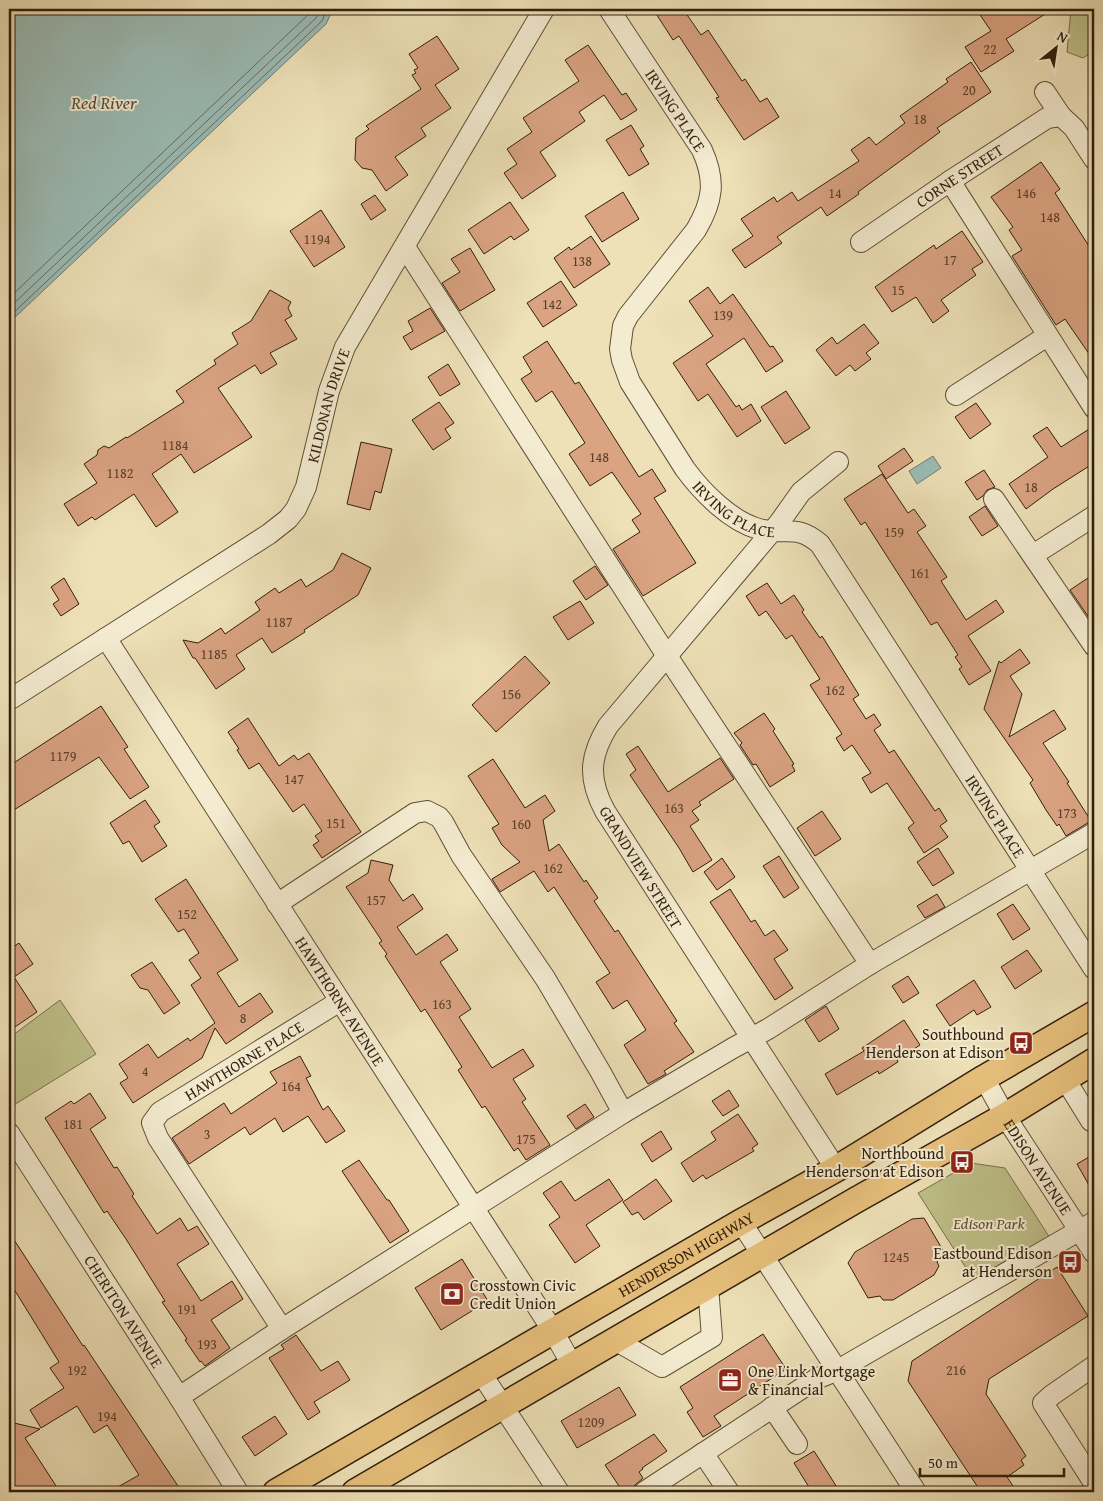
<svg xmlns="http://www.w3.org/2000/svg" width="1103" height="1501" font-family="'Gentium Book Plus',serif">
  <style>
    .green { fill: #bfc18a; stroke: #78704a }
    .water { fill: #9bbcb6; stroke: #717d72 }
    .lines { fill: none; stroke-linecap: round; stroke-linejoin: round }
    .shore { stroke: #666d60; stroke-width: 1 }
    .building { fill: #daa382; stroke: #311e0b }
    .minor-casing { stroke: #604f36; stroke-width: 22 }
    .major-casing { stroke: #311e0b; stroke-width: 28 }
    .minor { stroke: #f4ecd1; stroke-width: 20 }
    .major { stroke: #e7c07c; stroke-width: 25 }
    .labels { text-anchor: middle; stroke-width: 4; stroke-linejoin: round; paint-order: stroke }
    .number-label { font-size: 14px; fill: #5b3f29 }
    .street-label { font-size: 16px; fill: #311e0b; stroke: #f4ecd1 }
    .poi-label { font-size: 16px; fill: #311e0b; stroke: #f4ecd1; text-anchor: end }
    .park-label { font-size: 16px; font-style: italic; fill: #5c4f31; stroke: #f4ecd1 }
    .water-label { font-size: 18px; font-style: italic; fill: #514d3e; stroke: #f4ecd1 }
  </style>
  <rect width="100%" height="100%" fill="#eee1b8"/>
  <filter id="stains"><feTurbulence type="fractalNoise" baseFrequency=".004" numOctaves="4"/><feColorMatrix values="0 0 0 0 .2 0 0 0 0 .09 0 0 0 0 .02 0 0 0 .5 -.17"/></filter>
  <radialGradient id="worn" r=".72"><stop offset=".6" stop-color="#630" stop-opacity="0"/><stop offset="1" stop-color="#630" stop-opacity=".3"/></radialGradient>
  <g class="green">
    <polygon points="1071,9 1094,9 1094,51 1083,58 1067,52"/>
    <polygon points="60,1000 96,1054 9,1108 9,1038"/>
    <polygon points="971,1163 1005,1168 1050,1238 975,1282 918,1193"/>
  </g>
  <g class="water">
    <polygon points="9,9 333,9 326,24 10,322 9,325"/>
    <polygon points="933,456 941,468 917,484 909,471"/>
  </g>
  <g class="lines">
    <g class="shore">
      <polyline points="9,298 310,13 312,9"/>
      <polyline points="9,308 316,18 321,9"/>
      <polyline points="9,317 322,21 327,9"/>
    </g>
  </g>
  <g class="building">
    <polygon points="653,9 683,9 701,35 708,30 742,81 745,79 760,102 767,98 779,117 744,140 716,98 719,97 679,36 673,40"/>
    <polygon points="976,9 1053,9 1006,39 1014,51 981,72 965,47 991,31"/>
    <polygon points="437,36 459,69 435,85 451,108 421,128 426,136 395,157 408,175 386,191 372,170 362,168 355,160 356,138 369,129 366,126 421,89 412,75 416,73 414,70 418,68 409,54"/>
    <polygon points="588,45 622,95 626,93 637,110 621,120 604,95 579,112 585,121 540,152 556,176 522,199 504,173 517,164 507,149 532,132 523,118 579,81 565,60"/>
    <polygon points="971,62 991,92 937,128 940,132 858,192 859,194 827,216 821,207 777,237 782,243 745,268 732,250 753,236 741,219 774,197 777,202 792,192 798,201 859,161 851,150 869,137 876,145 905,123 900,116 948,82 946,79"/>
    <polygon points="631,125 644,146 640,149 649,164 629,176 606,140"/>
    <polygon points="1041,162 1060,189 1055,193 1094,254 1094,361 1065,319 1056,325 1012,256 1022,250 1009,230 1013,227 991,197"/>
    <polygon points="623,192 639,219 602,242 585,216"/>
    <polygon points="375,195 386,210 371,220 361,204"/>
    <polygon points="510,202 529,230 514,240 511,236 484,254 468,230"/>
    <polygon points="321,210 345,247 314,267 290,231"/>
    <polygon points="962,231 983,262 972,269 976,275 941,300 949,311 933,323 916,297 892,312 875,287 934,245 936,249"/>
    <polygon points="591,236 610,264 574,288 554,258 569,247 571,250"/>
    <polygon points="470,248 495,290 460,311 442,283 460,272 451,259"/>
    <polygon points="561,281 577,305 543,327 527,303"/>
    <polygon points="708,287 720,304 733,294 770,347 773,346 783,361 766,372 744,338 706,364 736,407 739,405 742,410 751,404 761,421 737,437 708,394 698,401 673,363 713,336 689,301"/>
    <polygon points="270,290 291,302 288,308 292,316 285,320 297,339 270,353 277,364 261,374 255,365 218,388 252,437 194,473 181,454 152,474 178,512 156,527 134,494 95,520 92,517 78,526 64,504 97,483 84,464 97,455 98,450 104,446 109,448 126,437 127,438 184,402 176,391 216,364 214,360 238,344 232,333 251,321"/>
    <polygon points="430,308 445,331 411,350 403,337 413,331 408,321"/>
    <polygon points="864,324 879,343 866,353 871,359 855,371 850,365 836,376 816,350 832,337 837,344"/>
    <polygon points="547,341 575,384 579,382 639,477 652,469 666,491 654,498 696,563 643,596 613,549 640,532 632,520 641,514 612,472 590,486 569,454 585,443 552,391 536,402 521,379 532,372 523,357"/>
    <polygon points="448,364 460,384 440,396 428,377"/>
    <polygon points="786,391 810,428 785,444 761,407"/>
    <polygon points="439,402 454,423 445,429 451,438 433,450 412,420"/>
    <polygon points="976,403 991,424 970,439 955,417"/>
    <polygon points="1094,426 1094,463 1053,489 1026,509 1009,484 1048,457 1033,436 1047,427 1061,447"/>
    <polygon points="361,442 392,449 381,493 375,491 370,510 347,504"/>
    <polygon points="904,448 913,461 886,479 878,466"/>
    <polygon points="984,470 995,487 987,490 983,496 977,500 965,482"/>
    <polygon points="882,474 908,513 914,509 926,526 917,532 947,577 941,581 966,620 996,600 1004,612 968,636 991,671 969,685 959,669 962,667 955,657 958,655 937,622 931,625 865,522 861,525 844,499"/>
    <polygon points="985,506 998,526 982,536 969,517"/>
    <polygon points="342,553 371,568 358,595 304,630 305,632 272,653 262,638 236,655 245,669 216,689 195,658 193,658 183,640 198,643 221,628 225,634 260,610 255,602 275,588 279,593 301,579 306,587 333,570"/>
    <polygon points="595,566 608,585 586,600 573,581"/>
    <polygon points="1094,574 1094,625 1070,590"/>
    <polygon points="64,578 79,604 61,616 53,604 59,600 51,587"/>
    <polygon points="767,583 781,604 794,595 804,610 802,612 820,638 822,636 859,695 853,699 866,719 874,714 881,725 874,730 889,753 894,750 935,811 939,808 947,821 940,826 948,837 924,853 908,828 914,823 887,783 871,793 862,778 871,773 852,745 844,751 836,738 842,734 810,685 820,679 792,635 786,639 766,611 759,616 746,596"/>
    <polygon points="580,601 594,623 568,640 553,617"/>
    <polygon points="1020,649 1030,663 1010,676 1022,694 1009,737 1054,710 1066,729 1043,743 1069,782 1067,783 1091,821 1066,836 1059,824 1057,826 1046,810 1030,783 1033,780 984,709 999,661 1001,663"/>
    <polygon points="525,656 550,683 496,732 472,705"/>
    <polygon points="101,706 126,744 128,747 124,749 149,787 130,799 99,757 9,813 9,766"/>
    <polygon points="764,713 775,729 773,731 794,764 792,765 795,771 770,787 756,764 753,765 740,745 742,743 734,733"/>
    <polygon points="248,718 279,766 294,755 298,760 309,753 361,832 322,858 313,845 319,841 315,836 322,831 304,804 293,812 259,763 249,769 237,750 239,749 228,732"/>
    <polygon points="638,746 668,792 720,758 734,779 699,802 701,805 692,811 699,820 690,826 712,860 693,872 679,848 630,775 636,770 626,754"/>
    <polygon points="493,759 525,808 545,795 555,811 543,820 549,851 559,844 584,882 586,880 598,898 594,901 615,932 618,930 677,1021 674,1023 694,1052 664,1071 666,1074 648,1084 624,1045 646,1030 627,1000 613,1009 596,982 610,973 554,887 548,892 534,871 500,892 492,879 520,862 502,845 492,828 499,824 468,776"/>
    <polygon points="145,800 160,822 154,826 167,846 142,862 129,841 123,844 110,823"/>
    <polygon points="822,811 841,839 815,856 797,828"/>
    <polygon points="938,848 954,873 933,886 917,862"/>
    <polygon points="779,856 799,888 784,898 763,866"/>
    <polygon points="722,858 735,877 717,890 704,872"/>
    <polygon points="371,860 393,865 389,880 403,901 413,894 423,909 397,927 416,955 447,934 458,950 440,962 471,1009 459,1017 492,1068 523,1049 534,1066 513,1079 526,1099 522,1102 550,1145 526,1160 518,1148 514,1151 485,1106 482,1108 458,1070 462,1067 425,1009 421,1012 385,956 387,954 379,943 382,941 346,887 368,873"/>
    <polygon points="186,879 238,960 217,973 239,1007 260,993 273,1012 226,1044 215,1028 202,1058 133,1103 120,1083 128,1078 119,1064 148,1044 158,1058 188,1038 190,1041 215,1023 191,985 201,978 189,960 199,953 184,929 178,932 155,899"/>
    <polygon points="730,889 751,922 755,920 765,936 774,930 788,950 774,959 793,988 775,1000 710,902"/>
    <polygon points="937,894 945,907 925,918 917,906"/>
    <polygon points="1013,904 1030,929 1013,940 997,914"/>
    <polygon points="19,943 33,964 14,977 37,1012 9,1031 9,950"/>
    <polygon points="1027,950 1042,971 1015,989 1001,967"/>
    <polygon points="152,962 180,1003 164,1014 148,990 140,988 131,975"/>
    <polygon points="908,976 919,993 903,1003 892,986"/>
    <polygon points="974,980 991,1007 977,1015 974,1010 950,1026 936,1005"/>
    <polygon points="826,1006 839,1029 819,1042 805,1020"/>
    <polygon points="904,1020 920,1045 897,1060 898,1062 879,1074 878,1071 837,1095 825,1074 864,1051 862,1048"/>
    <polygon points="300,1056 311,1076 306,1078 323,1110 328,1106 345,1131 326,1143 308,1116 283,1132 275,1118 250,1135 245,1127 189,1164 172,1138 224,1103 231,1114 277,1083 270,1072"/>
    <polygon points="729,1090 739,1106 723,1116 712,1101"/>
    <polygon points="90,1093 106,1118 90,1129 114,1168 117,1167 134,1194 132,1196 157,1234 180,1218 188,1231 197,1226 209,1244 177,1264 201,1301 232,1281 243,1299 211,1320 230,1348 205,1366 201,1361 200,1362 185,1340 187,1339 162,1302 165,1301 126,1239 107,1211 104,1213 45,1118 71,1101 74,1104"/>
    <polygon points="585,1104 594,1117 576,1129 567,1116"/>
    <polygon points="738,1114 758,1144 752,1148 754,1151 706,1179 703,1175 693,1182 681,1163 716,1140 711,1132"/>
    <polygon points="661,1131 672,1149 652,1162 641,1144"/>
    <polygon points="1094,1154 1094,1194 1077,1164"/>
    <polygon points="359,1160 387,1200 389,1200 409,1231 390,1243 342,1171"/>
    <polygon points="609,1179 623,1200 586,1225 600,1246 575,1263 549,1225 560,1217 543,1193 561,1181 575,1201"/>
    <polygon points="656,1179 672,1201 644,1220 638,1212 632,1215 623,1202"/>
    <polygon points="924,1218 944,1252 937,1262 939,1266 934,1275 893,1300 883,1300 880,1296 868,1298 848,1263 855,1252 912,1219"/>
    <polygon points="9,1232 83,1346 84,1345 182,1492 109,1492 139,1475 107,1425 94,1433 77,1406 41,1428 30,1410 64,1388 50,1368 59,1362 9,1281"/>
    <polygon points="462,1259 488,1301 441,1330 415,1288"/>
    <polygon points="1057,1267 1088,1316 989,1379 986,1394 1026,1456 1021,1460 1024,1465 1007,1477 1017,1492 981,1492 908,1381 912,1361"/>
    <polygon points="763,1334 786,1369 714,1416 721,1426 703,1437 687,1412 693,1408 680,1387"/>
    <polygon points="296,1335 321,1371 338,1361 350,1380 314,1402 320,1412 308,1420 269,1358 284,1349 281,1345"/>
    <polygon points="619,1387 636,1415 577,1448 561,1421"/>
    <polygon points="9,1414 14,1423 40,1429 25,1438 60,1492 9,1492"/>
    <polygon points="275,1416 287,1434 255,1456 242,1437"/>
    <polygon points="654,1434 667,1451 642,1468 643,1469 639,1472 643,1478 634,1486 632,1492 623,1492 605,1465"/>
    <polygon points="814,1451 840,1492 812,1492 794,1463"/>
  </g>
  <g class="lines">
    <defs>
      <g id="minor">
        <path id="s1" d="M 609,9 L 702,150 C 716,181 713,201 696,230 L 628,316 L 623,326 L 620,349 L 622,360 L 630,382 L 685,469 C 702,492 730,521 759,529 C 785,536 796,523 820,544 L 1094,969"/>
        <polyline points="1045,92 1061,116 1074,128 1094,159"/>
        <polyline points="950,181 1094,408"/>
        <path id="s2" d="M 861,242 L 950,181 L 1047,118 L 1061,116"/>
        <polyline points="405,247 667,656 870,964"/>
        <polyline points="956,395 1047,336"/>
        <polyline points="994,499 1094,646"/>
        <polyline points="1033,555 1094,516"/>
        <path id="s3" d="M 106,638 L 553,1331 L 572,1365"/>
        <path id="s4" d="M 9,700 L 269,534 L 288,519 L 296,509 L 306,487 L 329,391 L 345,347 L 544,9"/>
        <polyline points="277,904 415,813 427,811 439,817 443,822 461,855 545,978 600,1071 623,1113"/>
        <path id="s5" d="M 984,1078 L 1005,1116 L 1094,1253"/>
        <polyline points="1065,1079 1091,1121 1094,1119"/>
        <path id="s6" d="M 9,1133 L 179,1397 L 238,1492"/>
        <path d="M 836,1169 L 605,811 C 588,779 589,757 608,726 L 779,523 L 801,492 L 838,462"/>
        <polyline points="741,1222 916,1492"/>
        <path id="s7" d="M 282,1329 L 158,1138 L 152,1123 L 160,1112 L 340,1001"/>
        <polyline points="615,1340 662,1367 712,1337 708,1286"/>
        <polyline points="1094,1366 1052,1395 1043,1403 1094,1483"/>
        <polyline points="481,1373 559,1492"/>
        <polyline points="179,1397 282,1329 623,1113 733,1048 768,1029 870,964 1094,833"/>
        <polyline points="772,1407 797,1444"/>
        <polyline points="703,1453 729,1492"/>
        <polyline points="644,1492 816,1379 838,1370 1094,1222"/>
      </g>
      <g id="major">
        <path id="s8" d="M 276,1492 L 741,1222 L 836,1169 L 984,1078 L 1094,1014"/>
        <polyline points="355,1492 856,1200 1005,1116 1094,1061"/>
      </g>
    </defs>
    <use href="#minor" class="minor-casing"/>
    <use href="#major" class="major-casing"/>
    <use href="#minor" class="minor"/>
    <use href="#major" class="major"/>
  </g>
  <defs>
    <symbol id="bus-square" viewBox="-11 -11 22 22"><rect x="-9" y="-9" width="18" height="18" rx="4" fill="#8f2418" stroke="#f4ecd1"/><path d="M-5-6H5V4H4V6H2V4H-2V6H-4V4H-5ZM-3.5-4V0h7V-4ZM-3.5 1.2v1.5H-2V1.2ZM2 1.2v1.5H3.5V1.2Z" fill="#fff"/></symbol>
    <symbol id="bank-square" viewBox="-11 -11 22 22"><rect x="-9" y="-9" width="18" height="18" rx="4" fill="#8f2418" stroke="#f4ecd1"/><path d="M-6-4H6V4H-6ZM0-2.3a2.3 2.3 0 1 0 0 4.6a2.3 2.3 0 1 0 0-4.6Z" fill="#fff"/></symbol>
    <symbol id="office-square" viewBox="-11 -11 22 22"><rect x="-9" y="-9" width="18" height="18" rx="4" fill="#8f2418" stroke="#f4ecd1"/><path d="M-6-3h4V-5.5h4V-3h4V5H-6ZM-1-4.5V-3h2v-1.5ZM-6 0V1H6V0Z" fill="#fff"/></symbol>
  </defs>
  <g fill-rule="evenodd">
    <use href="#bus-square" x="1007" y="1029" width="28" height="28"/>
    <use href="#bus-square" x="948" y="1148" width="28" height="28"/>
    <use href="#bus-square" x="1056" y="1248" width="28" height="28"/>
    <use href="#bank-square" x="438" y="1280" width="28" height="28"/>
    <use href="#office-square" x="716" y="1366" width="28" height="28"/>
  </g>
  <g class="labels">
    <g class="number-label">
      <text x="990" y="54">22</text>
      <text x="969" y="95">20</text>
      <text x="920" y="124">18</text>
      <text x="835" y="198">14</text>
      <text x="1026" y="198">146</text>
      <text x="1050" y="222">148</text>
      <text x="317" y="244">1194</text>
      <text x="950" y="265">17</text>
      <text x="582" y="266">138</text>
      <text x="898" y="295">15</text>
      <text x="552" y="309">142</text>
      <text x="723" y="320">139</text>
      <text x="175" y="450">1184</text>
      <text x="599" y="462">148</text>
      <text x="120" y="478">1182</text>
      <text x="1031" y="492">18</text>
      <text x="894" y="537">159</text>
      <text x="920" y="578">161</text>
      <text x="279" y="627">1187</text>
      <text x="214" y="659">1185</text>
      <text x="835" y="695">162</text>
      <text x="511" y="699">156</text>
      <text x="63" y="761">1179</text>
      <text x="294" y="784">147</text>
      <text x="674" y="813">163</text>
      <text x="1067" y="818">173</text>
      <text x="336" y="828">151</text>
      <text x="521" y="829">160</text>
      <text x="553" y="873">162</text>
      <text x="376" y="905">157</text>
      <text x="187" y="919">152</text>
      <text x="442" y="1009">163</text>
      <text x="243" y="1023">8</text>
      <text x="145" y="1076">4</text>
      <text x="291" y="1091">164</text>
      <text x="73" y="1129">181</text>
      <text x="207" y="1139">3</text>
      <text x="526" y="1144">175</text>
      <text x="896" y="1262">1245</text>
      <text x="187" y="1314">191</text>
      <text x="207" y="1349">193</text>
      <text x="77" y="1375">192</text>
      <text x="956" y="1375">216</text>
      <text x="107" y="1421">194</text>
      <text x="591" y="1427">1209</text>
    </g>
    <g class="street-label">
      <text dy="6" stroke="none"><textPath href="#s1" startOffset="121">IRVING PLACE</textPath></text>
      <text dy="6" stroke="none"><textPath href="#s2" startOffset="119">CORNE STREET</textPath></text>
      <text dy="6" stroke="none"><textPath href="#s4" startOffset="454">KILDONAN DRIVE</textPath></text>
      <text dy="6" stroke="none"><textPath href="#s1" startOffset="600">IRVING PLACE</textPath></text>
      <text dy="6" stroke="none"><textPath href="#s1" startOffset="1020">IRVING PLACE</textPath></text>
      <text transform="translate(641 867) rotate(58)" y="6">GRANDVIEW STREET</text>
      <text dy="6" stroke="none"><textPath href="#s3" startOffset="432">HAWTHORNE AVENUE</textPath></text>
      <text dy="6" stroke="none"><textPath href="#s7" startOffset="356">HAWTHORNE PLACE</textPath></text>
      <text dy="6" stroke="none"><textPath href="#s5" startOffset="104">EDISON AVENUE</textPath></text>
      <text dy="6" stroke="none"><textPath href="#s8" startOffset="474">HENDERSON HIGHWAY</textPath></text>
      <text dy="6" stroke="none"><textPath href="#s6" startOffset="212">CHERITON AVENUE</textPath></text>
    </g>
    <g class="poi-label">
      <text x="1004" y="1040">Southbound<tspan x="1004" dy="18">Henderson at Edison</tspan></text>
      <text x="944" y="1159">Northbound<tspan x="944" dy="18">Henderson at Edison</tspan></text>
      <text x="1052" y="1259">Eastbound Edison<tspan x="1052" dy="18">at Henderson</tspan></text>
      <text x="470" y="1291" text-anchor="start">Crosstown Civic<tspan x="470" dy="18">Credit Union</tspan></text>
      <text x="748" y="1377" text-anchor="start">One Link Mortgage<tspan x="748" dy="18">&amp; Financial</tspan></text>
    </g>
    <g class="park-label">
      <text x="989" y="1229">Edison Park</text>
    </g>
    <g class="water-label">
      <text x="104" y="109">Red River</text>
    </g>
  </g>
  <rect width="1103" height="1501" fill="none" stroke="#eee1b8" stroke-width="30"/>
  <rect x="10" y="10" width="1083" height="1481" fill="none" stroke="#311e0b" stroke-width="2.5"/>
  <rect x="15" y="15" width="1073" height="1471" fill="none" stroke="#311e0b"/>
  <g transform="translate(1056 48) rotate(30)" stroke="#f4ecd1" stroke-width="4" paint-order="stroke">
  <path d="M0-4L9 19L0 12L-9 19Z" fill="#311e0b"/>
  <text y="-8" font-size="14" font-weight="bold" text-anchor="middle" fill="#311e0b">N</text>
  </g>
  <path d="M920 1468v8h144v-8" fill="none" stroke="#311e0b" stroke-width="2.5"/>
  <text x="928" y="1468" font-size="15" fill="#311e0b" stroke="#f4ecd1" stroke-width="4" paint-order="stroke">50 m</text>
  <rect width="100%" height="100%" filter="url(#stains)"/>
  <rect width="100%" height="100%" fill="url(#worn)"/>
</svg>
